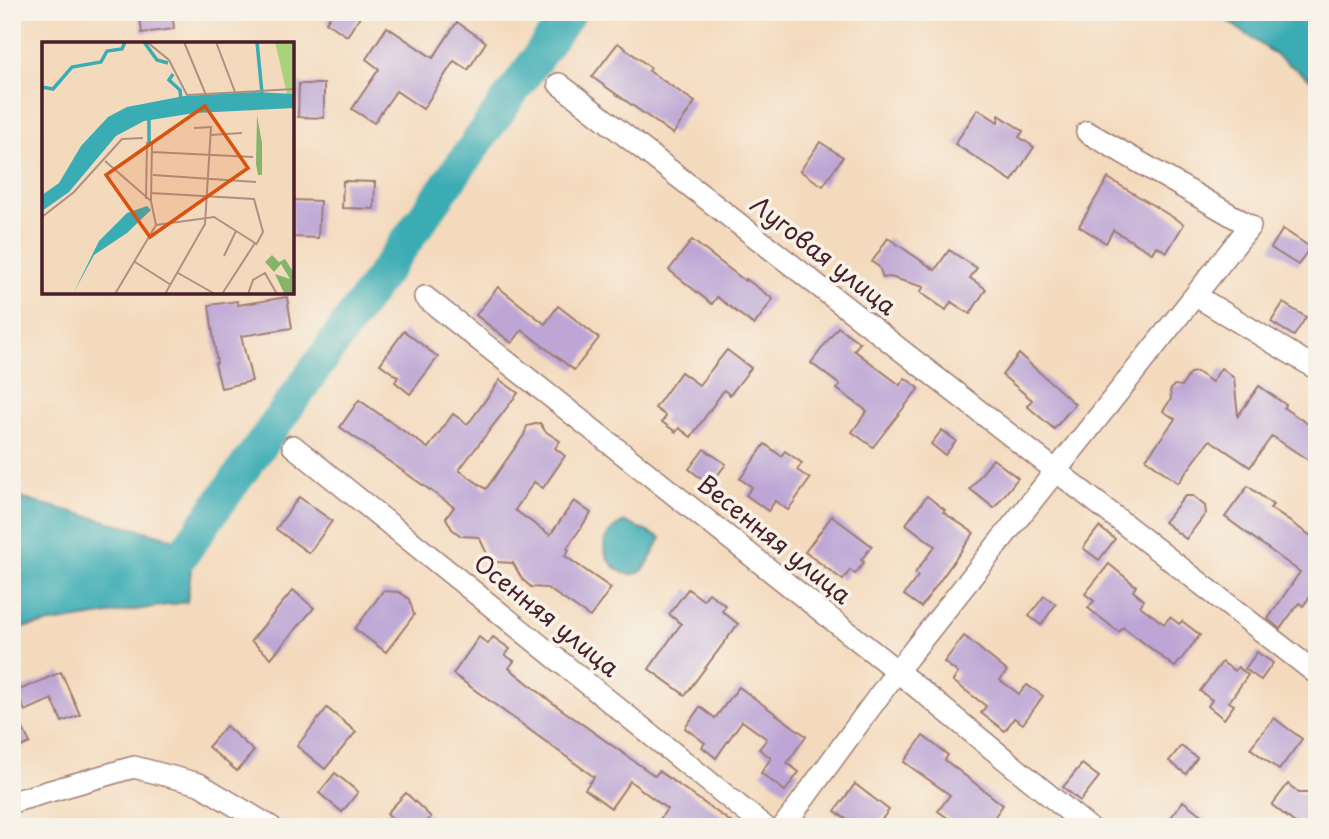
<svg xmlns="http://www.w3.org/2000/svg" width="1329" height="839" font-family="'Playpen Sans',sans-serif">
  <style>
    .water { fill: #3aacb4; stroke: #426670; stroke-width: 2 }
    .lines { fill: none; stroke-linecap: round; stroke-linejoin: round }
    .river { stroke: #3aacb4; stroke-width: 33 }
    .building { fill: #bda6d5 }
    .minor-casing { stroke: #9f7c74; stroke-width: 24 }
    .minor { stroke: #fff; stroke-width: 21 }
    .labels { text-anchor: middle; stroke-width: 7; stroke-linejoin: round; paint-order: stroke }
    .street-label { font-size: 24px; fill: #4a1f2b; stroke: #f7f3e8 }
    .inset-river { fill: none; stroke: #3aacb4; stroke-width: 3.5 }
    .inset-road { fill: none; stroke: #b08f83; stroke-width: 2 }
    .view { fill: #d8530f; fill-opacity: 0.15; stroke: #d8530f; stroke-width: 3.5 }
    .inset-edge { fill: none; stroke: #4a1f2b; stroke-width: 3.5 }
  </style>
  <rect width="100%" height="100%" fill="#f7f3e8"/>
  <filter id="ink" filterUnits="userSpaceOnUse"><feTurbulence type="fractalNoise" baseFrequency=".0143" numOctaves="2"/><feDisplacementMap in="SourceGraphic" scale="14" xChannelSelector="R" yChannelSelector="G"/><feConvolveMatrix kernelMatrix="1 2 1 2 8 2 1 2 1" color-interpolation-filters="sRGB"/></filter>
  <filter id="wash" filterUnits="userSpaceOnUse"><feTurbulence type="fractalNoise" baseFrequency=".00686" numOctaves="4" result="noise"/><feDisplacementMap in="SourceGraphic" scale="28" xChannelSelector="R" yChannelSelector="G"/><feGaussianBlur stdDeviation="1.57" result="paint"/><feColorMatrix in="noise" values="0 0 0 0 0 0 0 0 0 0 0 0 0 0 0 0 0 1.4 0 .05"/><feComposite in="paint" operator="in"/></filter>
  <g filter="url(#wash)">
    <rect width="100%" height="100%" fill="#f4dabd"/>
    <g class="water">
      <polygon points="1215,12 1317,12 1317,84"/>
      <polygon points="12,496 171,538 191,570 187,602 12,629"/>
      <path d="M 625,522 L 661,538 C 656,546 648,566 642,571 C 620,586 580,541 625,522 Z"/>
    </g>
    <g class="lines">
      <polyline class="river" points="182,555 570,12"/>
    </g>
    <g id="blocks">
      <g class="building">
        <polygon points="139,12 172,12 174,29 142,33"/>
        <polygon points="333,12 363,12 347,36 326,22"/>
        <polygon points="457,22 486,42 468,70 454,61 423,109 396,91 374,123 352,109 379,69 366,59 387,27 433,58"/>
        <polygon points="618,43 651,68 649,71 695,102 673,134 592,77"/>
        <polygon points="299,84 324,84 324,118 298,117"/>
        <polygon points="978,109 998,122 999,115 1023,131 1019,137 1034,147 1012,181 955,144"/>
        <polygon points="820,142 843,157 823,186 800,171"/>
        <polygon points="1108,178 1184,224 1167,252 1156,246 1152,253 1113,230 1106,243 1079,226"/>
        <polygon points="343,181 375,182 374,209 342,208"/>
        <polygon points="292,200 320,201 318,238 292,237"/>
        <polygon points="1283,229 1310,247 1298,265 1271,248"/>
        <polygon points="888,238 935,270 949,250 977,268 970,278 986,289 970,314 951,302 946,310 920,292 924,287 890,277 883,278 879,267 872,262"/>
        <polygon points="692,240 745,281 746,279 773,299 754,325 717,297 712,304 669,270"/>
        <polygon points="498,287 545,324 558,306 599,338 574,370 522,330 512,343 476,315"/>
        <polygon points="287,297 292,328 241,336 252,381 221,388 215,363 217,363 209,305 237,301 238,305"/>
        <polygon points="1283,303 1306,317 1294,336 1271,322"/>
        <polygon points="838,327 860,343 854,350 900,385 905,378 919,388 873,447 852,432 867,411 837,389 840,385 811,363"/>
        <polygon points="404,331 438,357 410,394 395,382 398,377 380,364"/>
        <polygon points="727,350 751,368 730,395 724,390 691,437 679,428 676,432 662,422 666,416 655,408 681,372 699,385"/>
        <polygon points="1019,354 1075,404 1054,429 1027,406 1032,400 1002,375"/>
        <polygon points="1221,368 1234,378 1238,416 1259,386 1286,405 1284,408 1317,430 1317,454 1311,462 1272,436 1250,467 1210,440 1178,483 1146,459 1175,419 1163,411 1171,399 1170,391 1174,385 1182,386 1190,373 1197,372 1212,382"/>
        <polygon points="500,380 518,393 459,470 486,489 524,435 527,426 540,423 545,431 560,441 555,448 565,456 543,488 534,482 515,510 550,535 574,501 591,513 567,548 569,550 565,556 611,588 590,617 547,588 531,587 522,579 513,563 496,562 487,554 479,537 461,536 452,529 446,518 454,507 340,427 359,400 428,448 453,414 467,424 471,420"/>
        <polygon points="942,430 956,441 945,455 931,444"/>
        <polygon points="765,444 781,456 785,451 802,463 797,470 810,479 788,510 775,501 768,511 746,495 752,487 740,479"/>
        <polygon points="704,449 726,464 710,485 689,469"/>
        <polygon points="993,459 1018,478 994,508 970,489"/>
        <polygon points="1248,486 1273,505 1270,508 1317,540 1317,599 1311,595 1303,606 1299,603 1280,629 1268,619 1300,572 1225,517"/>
        <polygon points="927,496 945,510 943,512 974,533 921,607 904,595 918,576 915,573 935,546 906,524"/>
        <polygon points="1185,496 1193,496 1205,506 1206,513 1186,539 1164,522"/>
        <polygon points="299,497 332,521 309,553 276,529"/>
        <polygon points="832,516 872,546 861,560 864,562 855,574 850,570 843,580 805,552"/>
        <polygon points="1099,527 1115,539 1099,560 1083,548"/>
        <polygon points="1109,564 1136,586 1133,591 1144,600 1140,606 1164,624 1170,617 1179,624 1182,621 1200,635 1175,667 1123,627 1119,632 1088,608 1094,601 1085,594"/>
        <polygon points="688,589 703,600 709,593 726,606 722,611 738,624 685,695 649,669 681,624 669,614"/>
        <polygon points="293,590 314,608 271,658 251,641"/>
        <polygon points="383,591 399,592 409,599 414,615 386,652 355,629"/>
        <polygon points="1044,596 1056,604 1041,625 1029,616"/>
        <polygon points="964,636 1007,671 1000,680 1019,694 1027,685 1043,696 1023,724 1014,718 1005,731 981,713 986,706 953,681 958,673 944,662"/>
        <polygon points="479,637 488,644 493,637 510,649 505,655 514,661 509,668 554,704 655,776 659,771 738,827 654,827 667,809 630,781 611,808 585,789 594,777 453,674"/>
        <polygon points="1257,652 1273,663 1261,680 1245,669"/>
        <polygon points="1222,662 1235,671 1238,667 1248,675 1229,702 1234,705 1224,719 1208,706 1212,700 1200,691"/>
        <polygon points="61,672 80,715 62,722 52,699 25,711 17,691"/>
        <polygon points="739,687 806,736 787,763 799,772 785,791 761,773 771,758 759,749 767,739 742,721 716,758 702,747 705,743 685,728 700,707 715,718"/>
        <polygon points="12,706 30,743 12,751"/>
        <polygon points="327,708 356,732 325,769 297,746"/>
        <polygon points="1274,718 1302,739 1279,770 1250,748"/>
        <polygon points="226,726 254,751 237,771 208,747"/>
        <polygon points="923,736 948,755 945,760 1003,805 987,827 960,827 938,811 950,795 904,762"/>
        <polygon points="1181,746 1197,758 1186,774 1169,761"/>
        <polygon points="1082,764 1099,777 1080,801 1063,787"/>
        <polygon points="335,773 358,792 342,812 319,793"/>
        <polygon points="855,784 889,810 876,827 857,827 835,811"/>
        <polygon points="1288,784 1299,793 1309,793 1317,799 1317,827 1300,827 1272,805"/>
        <polygon points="406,793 431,817 421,827 400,827 387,813"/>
        <polygon points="1183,801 1217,827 1164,827"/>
      </g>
    </g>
  </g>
  <g filter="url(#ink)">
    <use href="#blocks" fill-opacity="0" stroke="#9f7c74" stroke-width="2"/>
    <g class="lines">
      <defs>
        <g id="minor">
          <polyline points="559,84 1317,674"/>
          <polyline points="1196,296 1317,369"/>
          <polyline points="425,297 897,671 1088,827"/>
          <polyline points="293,446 765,827"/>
          <polyline points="12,802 134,767 199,784 271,827"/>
          <polyline points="783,827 897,671 1250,226 1087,132"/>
        </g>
      </defs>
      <use href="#minor" class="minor-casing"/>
      <use href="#minor" class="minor"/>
    </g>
  </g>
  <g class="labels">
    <g class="street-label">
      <text transform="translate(823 256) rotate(38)" y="8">Луговая улица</text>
      <text transform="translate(774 540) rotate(39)" y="8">Весенняя улица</text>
      <text transform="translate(546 616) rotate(39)" y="8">Осенняя улица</text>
    </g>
  </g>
  <g transform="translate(42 42)">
    <rect width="252" height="252" fill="#f4dabd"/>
    <path d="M 233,0 L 252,2 L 252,52 L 245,52 Z" fill="#aad17b"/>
    <path d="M 215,73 L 220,101 L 220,133 L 216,133 L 214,122 ZM 230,213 L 237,220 L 243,217 L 252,231 L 252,250 L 248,252 L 242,251 L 233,232 L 248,237 L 239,222 L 232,230 L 223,220 Z" fill="#87b36b"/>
    <path d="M 213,50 L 252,52 L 252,66 L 153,71 L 102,79 L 74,94 L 27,150 L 0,169 L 0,153 L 17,141 L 39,104 L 66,75 L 85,65 L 142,54 ZM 105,164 L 109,168 L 85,191 L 52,213 L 31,252 L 57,199 L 85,171 Z" fill="#3aacb4"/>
    <path class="inset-river" d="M 102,0 L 115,18 L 126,21M 215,0 L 220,51M 131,32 L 127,38 L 138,48 L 139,58M 0,45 L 11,47 L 30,25 L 59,20 L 65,9 L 80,7 L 83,0M 107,104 L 107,75"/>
    <path class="inset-road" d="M 105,0 L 127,18 L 145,53 L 252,47M 142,0 L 164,53M 174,0 L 193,50M 168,93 L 200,91M 110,101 L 109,159 L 114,183M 110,110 L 211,115M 63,119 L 109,159M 111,133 L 214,140M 109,151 L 212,157 L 221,190 L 214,203M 104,157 L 105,100M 0,175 L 32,150 L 80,97 L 101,96M 114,183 L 172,175 L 213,201 L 180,252M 182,214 L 194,189M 93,220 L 129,243M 136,231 L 173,252M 73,252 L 114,183M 123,252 L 163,182 L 169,85 L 152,86M 206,252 L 211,238 L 223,231 L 235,252"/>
    <path class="view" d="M 163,64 L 206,126 L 108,195 L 64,133 Z"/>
    <rect width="252" height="252" class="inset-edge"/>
  </g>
  <rect width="1329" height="839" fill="none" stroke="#f7f3e8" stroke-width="42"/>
</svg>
